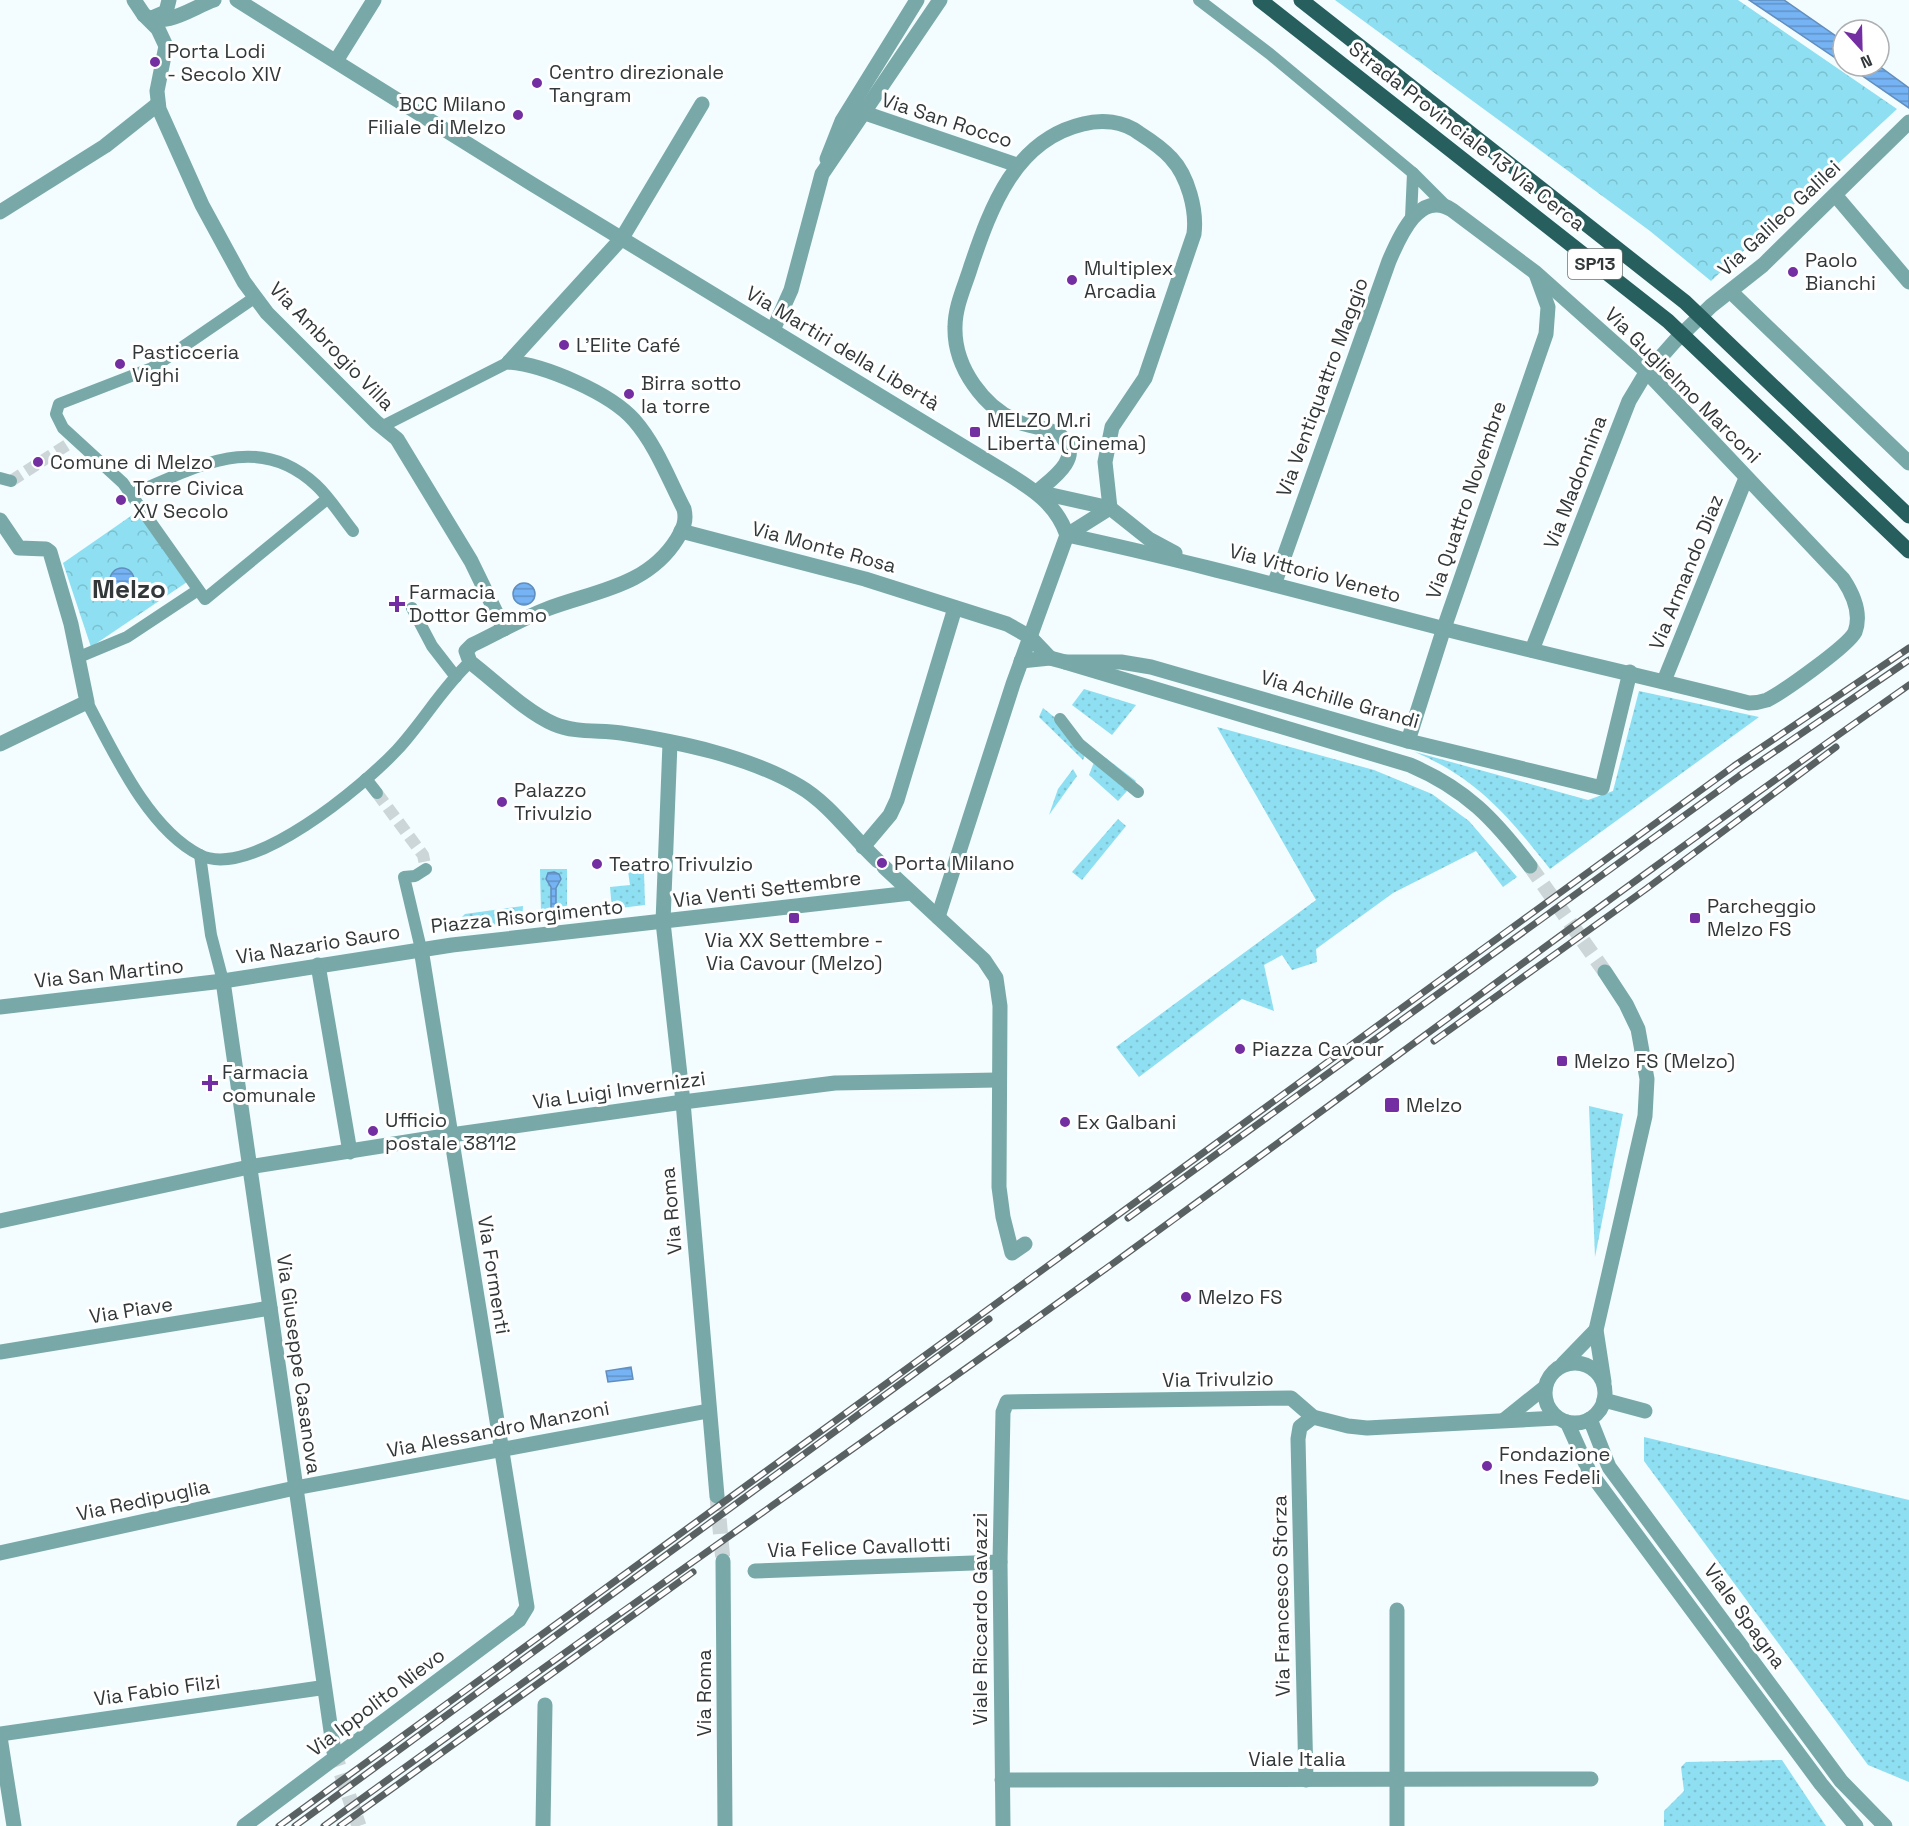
<svg xmlns="http://www.w3.org/2000/svg" width="1909" height="1826" font-family="'Space Grotesk',sans-serif">
  <style>
    .grass { fill: url(#grass-dots) }
    .park { fill: url(#park-crowns) }
    .water { fill: url(#water-rules); stroke: #618ebd; stroke-width: 1.5 }
    .lines { fill: none; stroke-linecap: round; stroke-linejoin: round }
    .pedestrian-tunnel { stroke: #ccd5d7; stroke-width: 12; stroke-dasharray: 12 6; stroke-linecap: butt }
    .minor-tunnel { stroke: #ccd5d7; stroke-width: 15; stroke-dasharray: 15 8; stroke-linecap: butt }
    .pedestrian { stroke: #78a9a8; stroke-width: 12 }
    .minor { stroke: #78a9a8; stroke-width: 15 }
    .rail-casing { stroke: #5a6162; stroke-width: 7 }
    .rail { stroke: #fff; stroke-width: 4.5; stroke-dasharray: 14; stroke-linecap: butt }
    .primary-bridge { stroke: #265f5e; stroke-width: 15 }
    .poi-dot { fill: #732ea1; stroke: #fff; stroke-width: 2 }
    .labels { text-anchor: middle; stroke-width: 6; stroke-linejoin: round; paint-order: stroke }
    .shield { fill: #fff; stroke: #707474; stroke-width: 1.5 }
    .shield-label { font-size: 18px; font-weight: bold; fill: #323839 }
    .poi-label { font-size: 20px; fill: #323839; stroke: #fff; text-anchor: start }
    .street-label { font-size: 20px; fill: #323839; stroke: #fff }
    .district-label { font-size: 26px; font-weight: bold; fill: #323839; stroke: #fff }
  </style>
  <defs>
    <pattern id="grass-dots" width="8" height="8" patternUnits="userSpaceOnUse" patternTransform="scale(1.5)"><rect width="8" height="8" fill="#8ddff1"/><path d="M2 2h.1M6 6h.1" fill="none" stroke="#7ac0cf" stroke-width="1.8" stroke-linecap="round"/></pattern>
    <pattern id="park-crowns" width="20" height="18" patternUnits="userSpaceOnUse" patternTransform="scale(1.5)"><rect width="20" height="18" fill="#8ddff1"/><path d="M2 6a3 3 0 1 1 6 0M12 15a3 3 0 1 1 6 0" fill="none" stroke="#7ac0cf"/></pattern>
    <pattern id="water-rules" width="6" height="5" patternUnits="userSpaceOnUse" patternTransform="scale(1.5)"><rect width="6" height="5" fill="#75b3f5"/><path d="M0 2.5h6" fill="none" stroke="#6193c7"/></pattern>
  </defs>
  <rect width="100%" height="100%" fill="#f3fcfe"/>
  <g class="grass">
    <polygon points="1084,689 1136,705 1112,735 1072,705"/>
    <path d="M 1639,691 L 1759,717 L 1550,869 C 1509,817 1478,779 1415,752 L 1588,800 L 1613,791 Z"/>
    <polygon points="1043,708 1089,745 1083,760 1039,717"/>
    <polygon points="1217,727 1374,770 1432,794 1469,821 1517,877 1503,887 1476,851 1393,893 1316,949 1317,962 1292,970 1282,955 1264,965 1274,1011 1242,999 1139,1077 1116,1047 1316,900"/>
    <polygon points="1098,752 1136,781 1118,801 1089,775"/>
    <polygon points="1073,769 1077,776 1049,815 1058,789"/>
    <polygon points="1118,819 1126,826 1082,880 1072,872"/>
    <polygon points="540,869 567,869 567,910 541,911"/>
    <polygon points="628,871 644,872 645,905 612,909 610,887 630,885"/>
    <polygon points="523,906 522,921 463,928 461,918 465,914"/>
    <polygon points="1589,1106 1623,1114 1595,1257"/>
    <polygon points="1644,1437 1909,1500 1909,1782 1868,1765 1644,1461"/>
    <polygon points="1782,1760 1826,1826 1664,1826 1664,1811 1684,1791 1681,1767 1686,1762"/>
  </g>
  <g class="park">
    <polygon points="1335,0 1738,0 1897,109 1711,281 1650,231"/>
    <polygon points="141,509 190,580 91,647 63,563"/>
  </g>
  <g class="water">
    <polygon points="1749,0 1784,0 1843,41 1843,63"/>
    <polygon points="1848,66 1879,66 1909,88 1909,108"/>
    <circle cx="122" cy="580" r="12"/>
    <circle cx="524" cy="594" r="11"/>
    <polygon points="554,872 559,874 561,879 556,888 556,915 551,915 551,887 546,879 548,873"/>
    <polygon points="631,1367 633,1379 608,1382 606,1371"/>
  </g>
  <g class="lines">
    <g class="pedestrian-tunnel">
      <polyline points="11,481 67,445"/>
      <polyline points="377,793 423,855 426,869"/>
    </g>
    <g class="minor-tunnel">
      <polyline points="1530,866 1605,972"/>
      <polyline points="717,1496 723,1561"/>
      <polyline points="334,1752 359,1826"/>
    </g>
    <g class="pedestrian">
      <polyline points="1199,0 1270,54 1413,173"/>
      <polyline points="1411,218 1413,173 1447,207"/>
      <polyline points="254,298 152,368 59,404 56,414 63,428 123,483 205,599 327,499"/>
      <polyline points="381,427 509,362"/>
      <polyline points="0,478 11,481"/>
      <path d="M 132,494 C 194,469 256,429 316,485 C 330,498 341,516 353,531"/>
      <polyline points="412,608 432,646 456,677"/>
      <polyline points="79,657 127,637 198,590"/>
      <path d="M 87,702 C 113,751 148,829 200,855 C 251,881 364,785 397,750 C 423,722 442,688 470,662"/>
      <polyline points="1060,719 1079,744 1138,792"/>
      <polyline points="366,779 377,793"/>
      <polyline points="200,855 211,935 223,981"/>
      <polyline points="421,949 404,877 415,876 426,869"/>
    </g>
    <g class="minor">
      <path d="M 134,0 L 144,15 C 166,29 193,7 214,0"/>
      <path d="M 237,0 L 532,184 L 1000,469 C 1029,487 1055,501 1067,535 L 1013,684 L 938,917"/>
      <polyline points="144,15 158,29 166,46 157,91 159,109 202,205 244,282 267,313 376,422 397,439 471,561 504,629"/>
      <polyline points="152,18 166,12 169,0"/>
      <polyline points="336,61 374,0"/>
      <polyline points="856,110 1017,165"/>
      <polyline points="827,159 842,121 917,0"/>
      <polyline points="1836,196 1909,282"/>
      <polyline points="0,212 105,146 158,104"/>
      <polyline points="1731,292 1909,463"/>
      <polyline points="773,330 791,290 822,174 940,0"/>
      <path d="M 509,362 C 545,365 610,393 634,420 C 656,445 669,480 684,509 C 687,521 683,529 677,539 C 647,587 594,591 547,609 C 521,619 497,633 472,645 L 466,651 L 470,662 C 495,681 526,712 554,724 C 575,733 599,730 621,733 C 679,742 748,756 799,786 C 830,804 852,837 878,861"/>
      <polyline points="509,362 622,238 702,104"/>
      <path d="M 1037,492 C 1050,480 1083,459 1063,438 C 1054,429 1033,427 1021,423 C 984,409 954,367 955,327 C 955,306 965,286 971,266 C 991,207 1015,140 1083,124 C 1102,119 1123,121 1139,133 C 1150,140 1162,148 1171,158 C 1188,176 1197,210 1194,234 L 1145,378 L 1112,427 L 1105,462 L 1110,508"/>
      <polyline points="1038,492 1110,508 1149,539 1175,553"/>
      <polyline points="0,520 19,548 46,549 50,552 71,624 87,702 0,744"/>
      <polyline points="681,531 865,579 1007,624 1030,637 1050,658"/>
      <path d="M 1067,535 C 1193,562 1316,596 1441,628 C 1543,654 1646,677 1749,703 C 1755,703 1761,702 1767,700 C 1783,692 1848,646 1855,632 C 1862,613 1853,594 1843,579 L 1647,372 L 1536,273 L 1452,210 C 1419,189 1399,238 1389,261 L 1274,585"/>
      <polyline points="1067,535 1110,508"/>
      <polyline points="1532,650 1629,401 1644,376 1675,341 1711,306 1763,265 1909,122"/>
      <path d="M 1021,661 L 1050,658 L 1065,662 L 1410,765 C 1466,789 1494,819 1530,866"/>
      <polyline points="1065,662 1121,662 1151,667 1408,741 1602,788 1630,672"/>
      <polyline points="1664,681 1746,478"/>
      <polyline points="1408,741 1444,628 1546,334 1548,307 1536,274"/>
      <polyline points="670,743 663,922 683,1102 717,1496"/>
      <polyline points="863,847 890,815 897,800 955,608"/>
      <polyline points="884,867 984,960 996,978 1000,1006 999,1187 1003,1217 1012,1253 1025,1244"/>
      <polyline points="318,965 350,1152"/>
      <polyline points="223,981 334,1752"/>
      <polyline points="0,1007 223,981 452,945 911,893"/>
      <polyline points="0,1221 249,1167 451,1135 683,1102 835,1083 997,1080"/>
      <polyline points="0,1352 270,1308"/>
      <circle cx="1575" cy="1393" r="30"/>
      <polyline points="1563,1364 1596,1330"/>
      <polyline points="1604,1382 1596,1330 1645,1116 1647,1079 1638,1029 1626,1004 1605,972"/>
      <polyline points="1604,1400 1645,1411"/>
      <polyline points="1590,1419 1609,1467 1841,1781 1885,1826"/>
      <polyline points="1504,1420 1544,1388"/>
      <polyline points="1567,1422 1589,1471 1821,1784 1856,1826"/>
      <polyline points="0,1553 295,1488 708,1411"/>
      <polyline points="723,1561 725,1826"/>
      <polyline points="755,1571 1000,1562"/>
      <polyline points="0,1734 320,1688"/>
      <polyline points="0,1737 14,1826"/>
      <polyline points="1002,1780 1591,1779"/>
      <polyline points="1306,1780 1298,1439 1300,1427 1313,1417"/>
      <polyline points="244,1826 519,1620 527,1607 421,949"/>
      <polyline points="543,1826 545,1705"/>
      <polyline points="1003,1826 1000,1562 1003,1412 1007,1402 1291,1398 1313,1417 1348,1426 1367,1428 1557,1418"/>
      <polyline points="1397,1826 1397,1610"/>
    </g>
    <defs>
      <g id="rail">
        <polyline points="1434,1041 1646,889 1836,747"/>
        <polyline points="1128,1218 1739,776 1909,660"/>
        <polyline points="279,1826 1734,766 1909,648"/>
        <polyline points="295,1826 989,1319"/>
        <path d="M 324,1826 C 586,1635 852,1451 1115,1262 C 1380,1070 1641,873 1909,685"/>
        <polyline points="340,1826 693,1572"/>
      </g>
    </defs>
    <use href="#rail" class="rail-casing"/>
    <use href="#rail" class="rail"/>
    <g class="primary-bridge">
      <polyline points="1260,0 1668,321 1909,551"/>
      <polyline points="1301,0 1685,302 1909,516"/>
    </g>
  </g>
  <g class="poi-dot">
    <circle cx="155" cy="62" r="6"/>
    <circle cx="537" cy="83" r="6"/>
    <circle cx="518" cy="115" r="6"/>
    <circle cx="1793" cy="272" r="6"/>
    <circle cx="1072" cy="280" r="6"/>
    <circle cx="564" cy="345" r="6"/>
    <circle cx="120" cy="364" r="6"/>
    <circle cx="629" cy="394" r="6"/>
    <rect x="969" y="426" width="12" height="12" rx="3"/>
    <circle cx="38" cy="462" r="6"/>
    <circle cx="121" cy="500" r="6"/>
    <path d="M394 595h6v6h6v6h-6v6h-6v-6h-6v-6h6z"/>
    <circle cx="502" cy="802" r="6"/>
    <circle cx="882" cy="863" r="6"/>
    <circle cx="597" cy="864" r="6"/>
    <rect x="788" y="912" width="12" height="12" rx="3"/>
    <rect x="1689" y="912" width="12" height="12" rx="3"/>
    <circle cx="1240" cy="1049" r="6"/>
    <rect x="1556" y="1055" width="12" height="12" rx="3"/>
    <path d="M207 1074h6v6h6v6h-6v6h-6v-6h-6v-6h6z"/>
    <rect x="1384" y="1097" width="16" height="16" rx="3"/>
    <circle cx="1065" cy="1122" r="6"/>
    <circle cx="373" cy="1131" r="6"/>
    <circle cx="1186" cy="1297" r="6"/>
    <circle cx="1487" cy="1466" r="6"/>
  </g>
  <g class="labels">
    <rect class="shield" x="1568" y="249" width="54" height="30" rx="4.5"/>
    <g class="shield-label">
      <text x="1595" y="270">SP13</text>
    </g>
    <g class="poi-label">
      <text x="167" y="58">Porta Lodi<tspan x="167" dy="23">- Secolo XIV</tspan></text>
      <text x="549" y="79">Centro direzionale<tspan x="549" dy="23">Tangram</tspan></text>
      <text x="506" y="111" text-anchor="end">BCC Milano<tspan x="506" dy="23">Filiale di Melzo</tspan></text>
      <text x="1805" y="267">Paolo<tspan x="1805" dy="23">Bianchi</tspan></text>
      <text x="1084" y="275">Multiplex<tspan x="1084" dy="23">Arcadia</tspan></text>
      <text x="576" y="352">L'Elite Café</text>
      <text x="132" y="359">Pasticceria<tspan x="132" dy="23">Vighi</tspan></text>
      <text x="641" y="390">Birra sotto<tspan x="641" dy="23">la torre</tspan></text>
      <text x="987" y="427">MELZO M.ri<tspan x="987" dy="23">Libertà (Cinema)</tspan></text>
      <text x="50" y="469">Comune di Melzo</text>
      <text x="133" y="495">Torre Civica<tspan x="133" dy="23">XV Secolo</tspan></text>
      <text x="409" y="599">Farmacia<tspan x="409" dy="23">Dottor Gemmo</tspan></text>
      <text x="514" y="797">Palazzo<tspan x="514" dy="23">Trivulzio</tspan></text>
      <text x="894" y="870">Porta Milano</text>
      <text x="609" y="871">Teatro Trivulzio</text>
      <text x="1707" y="913">Parcheggio<tspan x="1707" dy="23">Melzo FS</tspan></text>
      <text x="794" y="947" text-anchor="middle">Via XX Settembre -<tspan x="794" dy="23">Via Cavour (Melzo)</tspan></text>
      <text x="1252" y="1056">Piazza Cavour</text>
      <text x="1574" y="1068">Melzo FS (Melzo)</text>
      <text x="222" y="1079">Farmacia<tspan x="222" dy="23">comunale</tspan></text>
      <text x="1406" y="1112">Melzo</text>
      <text x="385" y="1127">Ufficio<tspan x="385" dy="23">postale 38112</tspan></text>
      <text x="1077" y="1129">Ex Galbani</text>
      <text x="1198" y="1304">Melzo FS</text>
      <text x="1499" y="1461">Fondazione<tspan x="1499" dy="23">Ines Fedeli</tspan></text>
    </g>
    <g class="street-label">
      <text transform="translate(947 120) rotate(18)" y="7">Via San Rocco</text>
      <text transform="translate(1467 136) rotate(38)" y="7">Strada Provinciale 13 Via Cerca</text>
      <text transform="translate(1779 218) rotate(-43)" y="7">Via Galileo Galilei</text>
      <text transform="translate(332 346) rotate(46)" y="7">Via Ambrogio Villa</text>
      <text transform="translate(843 348) rotate(31)" y="7">Via Martiri della Libertà</text>
      <text transform="translate(1683 385) rotate(45)" y="7">Via Guglielmo Marconi</text>
      <text transform="translate(1322 387) rotate(-70)" y="7">Via Ventiquattro Maggio</text>
      <text transform="translate(1575 482) rotate(-69)" y="7">Via Madonnina</text>
      <text transform="translate(1466 500) rotate(-71)" y="7">Via Quattro Novembre</text>
      <text transform="translate(824 547) rotate(15)" y="7">Via Monte Rosa</text>
      <text transform="translate(1686 572) rotate(-68)" y="7">Via Armando Diaz</text>
      <text transform="translate(1315 573) rotate(15)" y="7">Via Vittorio Veneto</text>
      <text transform="translate(1340 699) rotate(16)" y="7">Via Achille Grandi</text>
      <text transform="translate(767 889) rotate(-7)" y="7">Via Venti Settembre</text>
      <text transform="translate(527 916) rotate(-6)" y="7">Piazza Risorgimento</text>
      <text transform="translate(318 944) rotate(-9)" y="7">Via Nazario Sauro</text>
      <text transform="translate(109 973) rotate(-6)" y="7">Via San Martino</text>
      <text transform="translate(619 1090) rotate(-8)" y="7">Via Luigi Invernizzi</text>
      <text transform="translate(671 1211) rotate(-95)" y="7">Via Roma</text>
      <text transform="translate(494 1275) rotate(81)" y="7">Via Formenti</text>
      <text transform="translate(131 1310) rotate(-9)" y="7">Via Piave</text>
      <text transform="translate(299 1364) rotate(82)" y="7">Via Giuseppe Casanova</text>
      <text transform="translate(1218 1379) rotate(-1)" y="7">Via Trivulzio</text>
      <text transform="translate(498 1429) rotate(-11)" y="7">Via Alessandro Manzoni</text>
      <text transform="translate(143 1500) rotate(-12)" y="7">Via Redipuglia</text>
      <text transform="translate(859 1547) rotate(-2)" y="7">Via Felice Cavallotti</text>
      <text transform="translate(1281 1596) rotate(-91)" y="7">Via Francesco Sforza</text>
      <text transform="translate(1745 1616) rotate(54)" y="7">Viale Spagna</text>
      <text transform="translate(980 1619) rotate(-90)" y="7">Viale Riccardo Gavazzi</text>
      <text transform="translate(157 1690) rotate(-8)" y="7">Via Fabio Filzi</text>
      <text transform="translate(704 1693) rotate(-90)" y="7">Via Roma</text>
      <text transform="translate(376 1702) rotate(-37)" y="7">Via Ippolito Nievo</text>
      <text x="1297" y="1766">Viale Italia</text>
    </g>
    <g class="district-label">
      <text x="129" y="598">Melzo</text>
    </g>
  </g>
  <g transform="translate(1861 48) rotate(158)"><circle r="28" fill="#ffffff" stroke="#adafb0" stroke-width="1.5"/>
  <path d="M0-4.5L10 22L0 15L-10 22Z" fill="#732ea1"/>
  <text y="-9" font-size="16" font-weight="bold" text-anchor="middle" fill="#323839">N</text>
  </g>
</svg>
